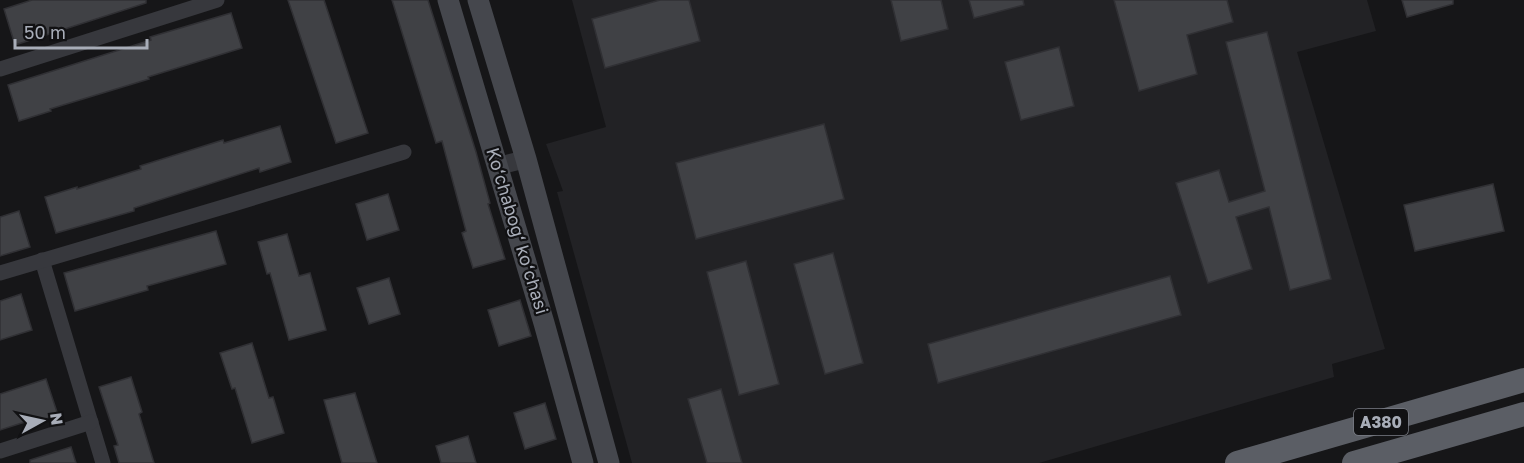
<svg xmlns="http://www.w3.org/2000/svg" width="1524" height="463" font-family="'Golos Text',sans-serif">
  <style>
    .built { fill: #222225 }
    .building { fill: #404145; stroke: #303034; stroke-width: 1.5 }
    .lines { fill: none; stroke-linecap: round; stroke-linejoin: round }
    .minor { stroke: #37383d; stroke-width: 15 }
    .tertiary { stroke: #37383d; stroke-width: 18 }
    .secondary { stroke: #45474d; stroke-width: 21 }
    .trunk { stroke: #5b5e65; stroke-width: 24 }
    .labels { text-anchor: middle; stroke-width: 4.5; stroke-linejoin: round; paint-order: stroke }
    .shield { fill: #111113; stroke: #7b7e86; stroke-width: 1.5 }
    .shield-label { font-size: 16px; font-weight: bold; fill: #a8adb8 }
    .street-label { font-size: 18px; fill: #a8adb8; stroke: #111113 }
  </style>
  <rect width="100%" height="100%" fill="#161618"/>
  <polygon class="built" points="572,0 1367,0 1376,31 1297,52 1385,349 1332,364 1334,377 1039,463 632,463 557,192 563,191 546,144 606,127"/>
  <g class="building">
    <polygon points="32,0 146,0 146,3 15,45 4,9"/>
    <polygon points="288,0 324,0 368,133 336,143"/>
    <polygon points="392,0 428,0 476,152 490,203 488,204 505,259 473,268 462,233 466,231 442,141 436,143"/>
    <polygon points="660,0 689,0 700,41 605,68 592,19"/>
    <polygon points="891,0 941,0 948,29 901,41"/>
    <polygon points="969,0 1023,0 1024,5 974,18"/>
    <polygon points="1114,0 1227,0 1233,22 1187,35 1197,74 1139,91"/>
    <polygon points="1402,0 1453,0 1453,4 1407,17"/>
    <polygon points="231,13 242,48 148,77 149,79 50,109 51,111 19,121 8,85 151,40 150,37"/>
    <polygon points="1267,32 1331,279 1290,290 1269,207 1236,217 1252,269 1208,283 1176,183 1219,170 1229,202 1265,191 1226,42"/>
    <polygon points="1059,47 1074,106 1021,120 1005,62"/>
    <polygon points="824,124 844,199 696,239 676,163"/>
    <polygon points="280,126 291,162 260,172 259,168 134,208 134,211 56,233 45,197 77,187 77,189 141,169 140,166 223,140 224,143"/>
    <polygon points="1493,184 1504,231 1415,251 1404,205"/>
    <polygon points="388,194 399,230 367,240 356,204"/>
    <polygon points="19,211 30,247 0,256 0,217"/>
    <polygon points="216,231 226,264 147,286 148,290 75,311 64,273"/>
    <polygon points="287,234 299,276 310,273 326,330 289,340 270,273 267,274 258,242"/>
    <polygon points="833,253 863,363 825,374 794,264"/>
    <polygon points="746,261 779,384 739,395 707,272"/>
    <polygon points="1170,276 1181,315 938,383 928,344"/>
    <polygon points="389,278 400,314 369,324 357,288"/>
    <polygon points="21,294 32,330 0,340 0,301"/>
    <polygon points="520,300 531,336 499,346 488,310"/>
    <polygon points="252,343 269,398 273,397 284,433 252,443 235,388 232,389 220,353"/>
    <polygon points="131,377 142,412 139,414 154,463 119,463 114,446 118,445 99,387"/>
    <polygon points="46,379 58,415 26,425 25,422 0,430 0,394"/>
    <polygon points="721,389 742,463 707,463 688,399"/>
    <polygon points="355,393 377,463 342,463 324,400"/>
    <polygon points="545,403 556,439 525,449 514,413"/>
    <polygon points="468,436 476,463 441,463 436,446"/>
    <polygon points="71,447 76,463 30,463 30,460"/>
  </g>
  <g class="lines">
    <g class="minor">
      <polyline points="0,69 217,0"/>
      <polyline points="42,260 103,463"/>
      <polyline points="0,273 230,205 404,152"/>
      <polyline points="0,451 91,422"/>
    </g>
    <polyline class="tertiary" points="498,166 526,159"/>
    <g class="secondary">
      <polyline points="448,0 544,323 583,463"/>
      <polyline points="478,0 526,159 609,463"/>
    </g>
    <g class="trunk">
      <polyline points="1237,463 1524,380"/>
      <polyline points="1354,463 1524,414"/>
    </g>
  </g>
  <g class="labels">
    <rect class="shield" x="1354" y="409" width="54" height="26" rx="4.5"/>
    <g class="shield-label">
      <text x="1381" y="428">A380</text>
    </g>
    <g class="street-label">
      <text transform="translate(517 231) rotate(73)" y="6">Ko‘chabog‘ ko‘chasi</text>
    </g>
  </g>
  <g transform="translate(42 421) rotate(82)" stroke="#111113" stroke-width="4.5" paint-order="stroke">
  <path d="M0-4.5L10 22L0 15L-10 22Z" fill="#a8adb8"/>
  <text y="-9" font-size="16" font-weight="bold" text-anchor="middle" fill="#a8adb8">N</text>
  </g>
  <path d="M15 39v9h132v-9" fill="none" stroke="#a8adb8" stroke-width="3"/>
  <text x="24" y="39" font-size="18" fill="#a8adb8" stroke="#111113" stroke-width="4.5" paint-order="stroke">50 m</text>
</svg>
